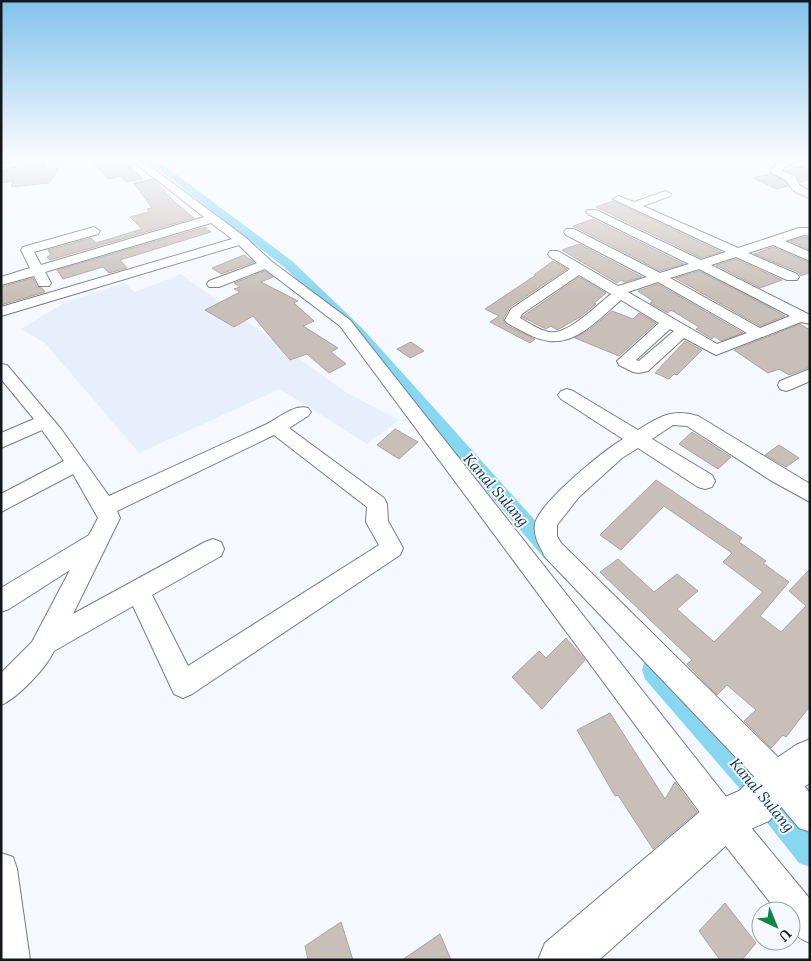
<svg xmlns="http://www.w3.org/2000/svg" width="811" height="961" font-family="Lora,serif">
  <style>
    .built { fill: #e7effc }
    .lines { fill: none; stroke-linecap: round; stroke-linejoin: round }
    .canal { fill: #86d7ef; fill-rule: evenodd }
    .building { fill: #c8bfb8; stroke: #aca49d }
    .street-casing { stroke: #777d85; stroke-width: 2 }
    .secondary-casing { stroke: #777d85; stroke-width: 2 }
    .street { fill: #fff; fill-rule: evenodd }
    .secondary { fill: #fff; fill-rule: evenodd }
    .labels { text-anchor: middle; stroke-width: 4; stroke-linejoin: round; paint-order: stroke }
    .water-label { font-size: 15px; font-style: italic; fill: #0b333d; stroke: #f5f8fe }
  </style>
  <rect width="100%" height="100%" fill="#f5f8fe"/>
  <polygon class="built" points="181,274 347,393 399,420 367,444 280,389 139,453 45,343 21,329 64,303 124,283 135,292"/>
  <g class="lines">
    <g class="canal">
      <polygon points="147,160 157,160 292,261 362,328 559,547 562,553 559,559 552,562 545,559 352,334 284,267"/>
      <polygon points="654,658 663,661 766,776 810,828 810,867 799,863 746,796 645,679 642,670 645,661"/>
    </g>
  </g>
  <g class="building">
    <polygon points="91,160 124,160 143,179 126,182 121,176 108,179"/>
    <polygon points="46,164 46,169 59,168 49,183 11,187 13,181 1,183 1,172 27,166"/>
    <polygon points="800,166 810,170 810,179 800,182 796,174 785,170"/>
    <polygon points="770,174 785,181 788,186 777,189 753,178"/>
    <polygon points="153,179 176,203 194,218 50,260 47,257 51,255 48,250 91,238 96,243 142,229 130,217 149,212 147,209 152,208 134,183"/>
    <polygon points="613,201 721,252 701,258 596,207"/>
    <polygon points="593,219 684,264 660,271 573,226"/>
    <polygon points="205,227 211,232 120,260 127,268 109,273 103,267 63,279 57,270"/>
    <polygon points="804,237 810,238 810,250 790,241"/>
    <polygon points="579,244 642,277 624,282 621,280 617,283 562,250"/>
    <polygon points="773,247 810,263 810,272 801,276 798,272 754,254"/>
    <polygon points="244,255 254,262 221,274 212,268"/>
    <polygon points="736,259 782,280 760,288 716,265"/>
    <polygon points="553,261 567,269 510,307 503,319 506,325 535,339 530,343 490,322 499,316 485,309 536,275 534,275"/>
    <polygon points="265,271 273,277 261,282 298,301 294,303 314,321 303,326 338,348 331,352 346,364 329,373 307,354 290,360 253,316 234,327 205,310 240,292 234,289 240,287 234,283"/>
    <polygon points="699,271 765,305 785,316 760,326 675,278"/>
    <polygon points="579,277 606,293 594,303 596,304 580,317 557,330 551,326 546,329 522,317"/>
    <polygon points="33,278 37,287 42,288 45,292 1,305 1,287"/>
    <polygon points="658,284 743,333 721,341 714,336 712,339 696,329 699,327 671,310 668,313 650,303 653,301 638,291"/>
    <polygon points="612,311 633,319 639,313 656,323 619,356 575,338 590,329"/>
    <polygon points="800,324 810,330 810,367 789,375 779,369 768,373 734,350"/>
    <polygon points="685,341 702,350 677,375 674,374 669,379 655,373"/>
    <polygon points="411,342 424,351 410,358 397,349"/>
    <polygon points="395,429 418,442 399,459 377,445"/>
    <polygon points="692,432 731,457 718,469 679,444"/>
    <polygon points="779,445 799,458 786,467 765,455"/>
    <polygon points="656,480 742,538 739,542 766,561 763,563 789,582 760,616 781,632 806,606 789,591 810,569 810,706 786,737 783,735 771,748 744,721 756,710 727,685 717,695 687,664 692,660 600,572 618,559 654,592 677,574 698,591 677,609 714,642 763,592 723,562 732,553 664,506 621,550 600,535"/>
    <polygon points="566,638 585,660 542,709 512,677 539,651 546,658"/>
    <polygon points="610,713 665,799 675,782 697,812 653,849 618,795 615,796 577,730"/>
    <polygon points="725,903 756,943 742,960 720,960 699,931"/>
    <polygon points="341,922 353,960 308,960 305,946"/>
    <polygon points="440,934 451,960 402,960"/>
  </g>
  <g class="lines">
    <defs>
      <g id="street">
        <polygon points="20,160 42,160 1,170 1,164"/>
        <path d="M 131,160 L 142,160 L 245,237 L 271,261 L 350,320 L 735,808 L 810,899 L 810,943 C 791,935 791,931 791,911 L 777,911 L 713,830 L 340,326 L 265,269 L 219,287 L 209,287 L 207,284 L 209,281 L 257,263 L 239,245 L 1,316 L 1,307 L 232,239 L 211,223 L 45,272 L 51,283 L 49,286 L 39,286 L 34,276 L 1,285 L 1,277 L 30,268 L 21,250 L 23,247 L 94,227 L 100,231 L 98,234 L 34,252 L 41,265 L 204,217 Z"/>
        <polygon points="785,160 800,160 785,167 782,171 795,176 799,185 810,191 810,198 797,193 792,189 786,180 770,172 776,164"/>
        <path d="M 666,191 L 671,194 L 670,196 L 643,206 L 738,248 L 799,228 L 810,228 L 810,236 L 804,235 L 785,241 L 810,252 L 810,261 L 773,245 L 748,253 L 797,274 L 799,277 L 797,280 L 787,280 L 736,257 L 711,265 L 810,315 L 810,324 L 801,322 L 716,355 L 684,338 L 648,371 L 639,373 L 633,372 L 619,365 L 617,361 L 659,323 L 621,300 C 602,316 577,345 549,341 C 534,339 520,330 507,323 L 505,320 L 511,309 L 570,269 L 550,257 L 548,254 L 550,251 L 558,251 L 618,286 L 647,277 L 566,235 L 564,232 L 566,229 L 574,229 L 660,273 L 689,264 L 588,214 L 586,212 L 588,210 L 596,210 L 701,260 L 726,252 L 613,199 L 618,196 L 634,202 ZM 699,269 L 790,316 L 760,328 L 670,278 ZM 579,275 L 611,294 C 597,305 567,336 549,332 C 539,330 529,323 520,318 L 522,314 ZM 658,282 L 747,333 L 717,344 L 628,292 ZM 670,329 L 674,331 L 639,361 L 636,360 Z"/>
        <path d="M 1,364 L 7,365 L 61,429 L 109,496 C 161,472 214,448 267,424 C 279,418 294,404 308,408 L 311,412 L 308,416 L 289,428 L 384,498 L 387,504 L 388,521 L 403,548 L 400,555 L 192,694 L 183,698 L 174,694 L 133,606 L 54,651 C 46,668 18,698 1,705 L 1,673 L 32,642 L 70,570 L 9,609 L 1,612 L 1,588 L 89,535 L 98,518 L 73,474 L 1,512 L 1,494 L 64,461 L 42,430 L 1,448 L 1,433 L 34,419 L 1,379 ZM 274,435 L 367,507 L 366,522 L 379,545 L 188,666 L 152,595 L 221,556 L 224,549 L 221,542 L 213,539 L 205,542 L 73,614 L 120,518 L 117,511 Z"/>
        <polygon points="810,369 810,381 792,389 786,391 780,389 778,385 780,381"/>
        <path d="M 567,389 L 573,391 L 638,430 C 659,417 672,408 698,416 L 810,484 L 810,502 L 770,480 L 687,426 L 673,425 L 652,439 L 712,475 L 715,481 L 712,487 L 705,489 L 698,487 L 638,448 L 622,458 L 579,497 L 557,525 L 557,536 L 561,543 L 790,769 L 810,793 L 810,832 L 799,828 L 768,791 L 545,557 C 540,546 533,537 535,524 C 539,503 604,450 623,439 L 561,399 L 558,395 L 561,391 Z"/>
        <polygon points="1,853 13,857 17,869 30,960 1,960"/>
      </g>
      <polygon id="secondary" points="810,739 810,783 793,794 769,821 739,834 599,960 538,960 545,943 709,804 739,791 765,766 796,745"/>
    </defs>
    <use href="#street" class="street-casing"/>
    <use href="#secondary" class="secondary-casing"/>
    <use href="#street" class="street"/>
    <use href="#secondary" class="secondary"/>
  </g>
  <linearGradient id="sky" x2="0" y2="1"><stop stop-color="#81c2eb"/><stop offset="0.54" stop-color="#fafcff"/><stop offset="1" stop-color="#fafcff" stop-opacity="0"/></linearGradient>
  <rect width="811" height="295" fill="url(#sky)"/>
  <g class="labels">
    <g class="water-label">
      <text transform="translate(496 490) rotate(49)" y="5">Kanal Sulang</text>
      <text transform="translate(762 795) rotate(50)" y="5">Kanal Sulang</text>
    </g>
  </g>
  <rect width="811" height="961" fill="none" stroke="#141619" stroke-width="5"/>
  <g transform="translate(776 926) rotate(136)"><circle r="24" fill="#f5f8fe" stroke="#9b9ea2"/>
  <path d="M0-4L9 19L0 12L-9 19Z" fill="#0f853f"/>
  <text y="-8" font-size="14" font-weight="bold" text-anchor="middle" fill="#141619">U</text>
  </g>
</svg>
